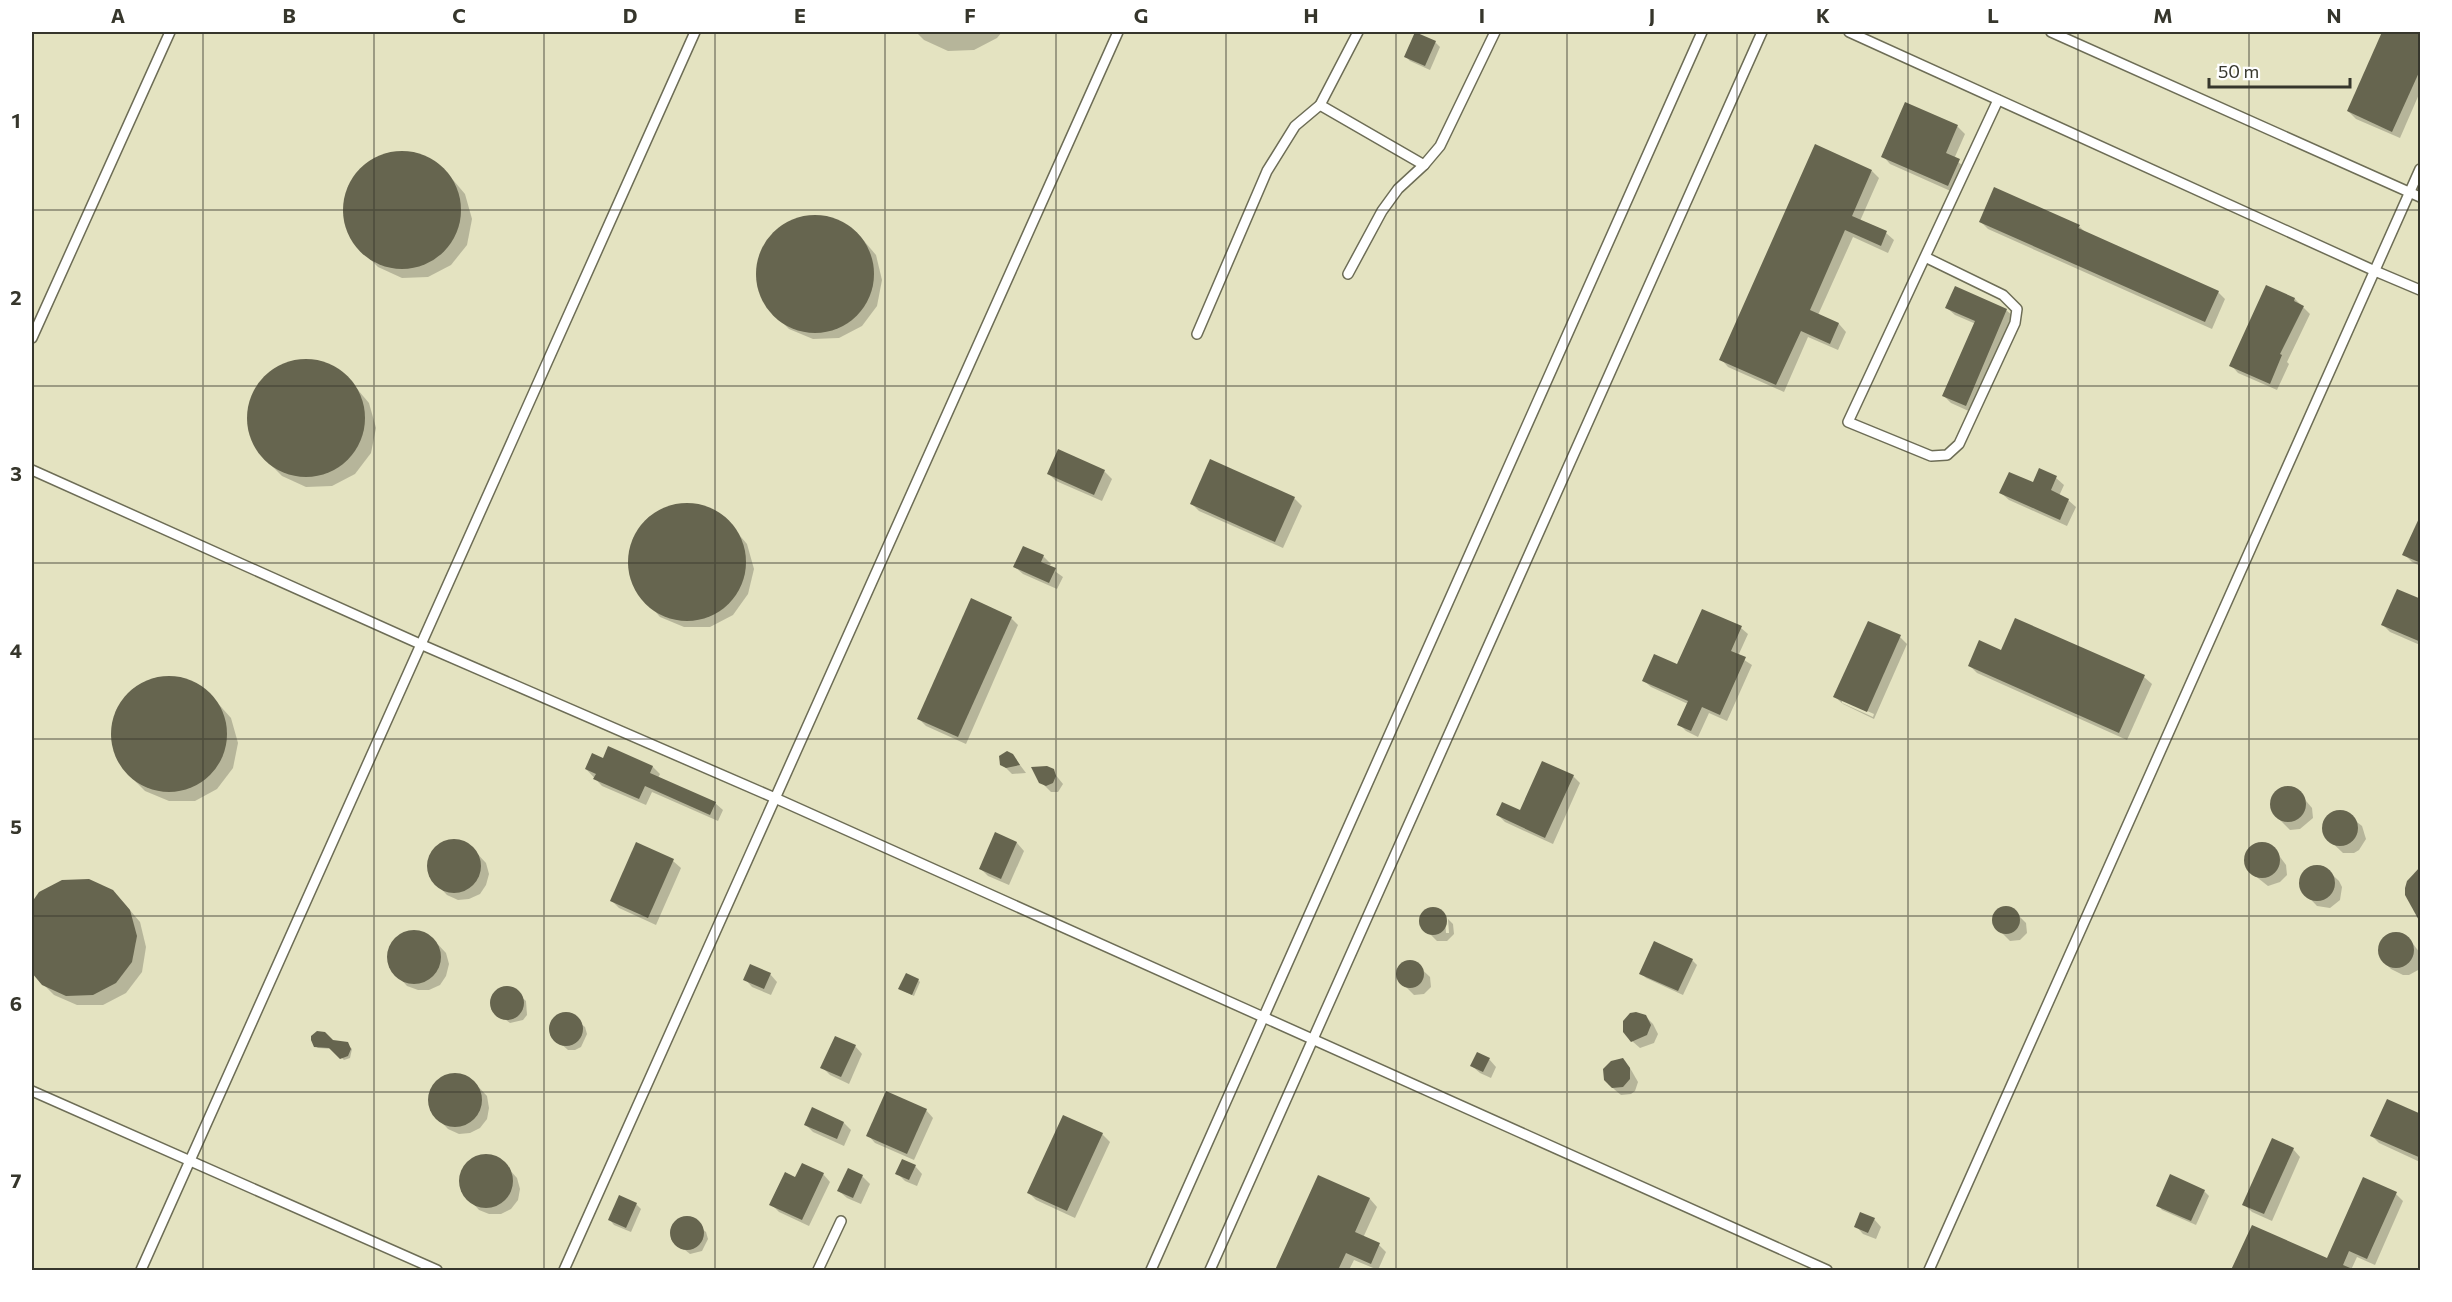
<svg xmlns="http://www.w3.org/2000/svg" width="2452" height="1302" font-family="Commissioner,sans-serif">
  <style>
    .built { fill: #e4e3c1 }
    .shadow { fill: #0003; fill-rule: evenodd }
    .building { fill: #66654f }
    .lines { fill: none; stroke-linecap: round; stroke-linejoin: round }
    .lane-casing { stroke: #6d6d56; stroke-width: 12 }
    .lane { stroke: #fff; stroke-width: 9 }
    .grid { fill: none; stroke: #36362c; stroke-width: 1.5; stroke-opacity: 0.55 }
    .neatline { fill: none; stroke: #36362c; stroke-width: 2 }
    .grid-label { font-size: 20px; text-anchor: middle; font-weight: bold; fill: #36362c }
  </style>
  <rect width="100%" height="100%" fill="#edecd2"/>
  <rect class="built" x="32" y="32" width="2388" height="1238"/>
  <g class="shadow">
    <polygon points="916,32 915,32 1002,32 997,38 974,50 948,51 924,40"/>
    <polygon points="2384,32 2420,32 2420,92 2400,138 2356,119 2348,111"/>
    <polygon points="1415,33 1435,42 1440,47 1430,70 1410,61 1405,56"/>
    <polygon points="1906,104 1958,127 1965,134 1954,159 1966,168 1955,193 1890,164 1883,156"/>
    <polygon points="413,152 437,163 448,174 465,194 472,219 467,245 451,265 428,277 402,278 378,267 367,256 350,236 343,211 348,186 364,165 387,153"/>
    <polygon points="1872,171 1879,178 1860,221 1886,233 1894,240 1888,253 1853,237 1818,315 1839,324 1846,332 1838,350 1808,337 1784,392 1728,367 1721,359"/>
    <polygon points="826,216 851,227 859,235 876,255 882,280 877,306 862,326 839,338 813,339 789,329 780,320 764,300 757,275 762,250 778,229 801,217"/>
    <polygon points="1980,221 2079,226 2086,233 2218,292 2225,299 2212,329 1988,229"/>
    <polygon points="2295,299 2310,314 2287,362 2289,364 2277,390 2238,373 2231,365"/>
    <polygon points="1947,308 2006,310 2014,317 1973,413 1951,403 1944,396 1976,324 1955,315"/>
    <polygon points="317,361 341,372 352,383 369,403 376,428 371,453 355,474 332,486 306,487 282,476 271,465 254,445 248,420 253,395 268,374 291,362"/>
    <polygon points="1104,471 1112,479 1102,501 1056,481 1049,474"/>
    <polygon points="2056,478 2064,485 2059,496 2068,500 2076,507 2067,526 2009,500 2001,493"/>
    <polygon points="1294,498 1302,506 1283,548 1199,511 1192,504"/>
    <polygon points="672,505 698,505 722,515 747,544 754,569 748,594 733,615 710,627 684,627 660,617 635,588 628,563 633,538 649,517"/>
    <polygon points="2420,523 2420,566 2412,562 2404,554"/>
    <polygon points="1043,556 1051,564 1049,567 1063,577 1057,589 1023,574 1015,567"/>
    <polygon points="2420,601 2420,645 2390,632 2383,625"/>
    <polygon points="1011,618 1018,625 966,744 926,726 919,719"/>
    <polygon points="1741,628 1748,634 1738,656 1752,665 1727,721 1709,713 1698,737 1686,731 1679,724 1688,704 1651,687 1644,681 1678,666"/>
    <path d="M 1900,637 L 1907,644 L 1874,719 L 1843,704 L 1835,697 ZM 1842,700 L 1874,714 L 1873,717 L 1842,703 Z"/>
    <polygon points="2002,652 2144,677 2152,684 2127,740 1977,673 1969,665"/>
    <polygon points="180,677 203,688 214,699 231,718 238,743 233,768 217,789 195,801 169,801 145,791 134,780 118,760 111,735 116,710 131,690 154,678"/>
    <polygon points="609,748 653,767 660,774 658,778 715,803 723,810 718,821 652,792 646,805 602,786 586,769 604,760"/>
    <polygon points="1017,761 1026,773 1012,774 1000,762"/>
    <polygon points="1050,768 1063,784 1058,792 1051,792 1043,784"/>
    <polygon points="1573,776 1580,783 1553,844 1505,822 1498,815 1521,812"/>
    <polygon points="2283,788 2296,789 2312,808 2313,818 2300,829 2290,830 2274,814 2272,808 2273,795"/>
    <polygon points="2343,811 2362,826 2366,839 2359,850 2354,853 2343,853 2327,838 2323,822 2330,815"/>
    <polygon points="996,834 1017,843 1024,851 1009,885 988,876 981,869"/>
    <polygon points="448,841 459,841 470,846 486,863 489,874 486,885 480,894 469,899 458,900 447,895 431,878 428,867 431,855 437,846"/>
    <polygon points="2264,844 2275,850 2286,865 2287,875 2280,882 2268,886 2249,871 2245,858 2251,847"/>
    <polygon points="673,861 681,868 656,925 619,908 612,901"/>
    <polygon points="2323,866 2339,881 2342,887 2340,900 2330,908 2317,906 2300,888 2300,878 2313,867"/>
    <polygon points="40,894 123,902 140,922 146,947 142,972 126,993 103,1005 77,1005 54,995 43,984 32,970 32,905"/>
    <polygon points="2011,908 2026,923 2027,933 2020,940 2010,941 1995,926 1994,916 2001,909"/>
    <polygon points="1428,909 1438,909 1445,916 1446,933 1449,933 1448,919 1453,924 1454,934 1447,941 1437,941 1422,926 1421,916"/>
    <polygon points="408,931 419,931 430,936 446,953 449,964 446,976 440,985 429,990 418,990 407,986 392,969 389,957 391,946 398,937"/>
    <polygon points="2399,933 2410,940 2420,953 2420,969 2409,975 2403,975 2391,969 2383,961 2380,948 2386,937"/>
    <polygon points="1692,960 1697,965 1683,995 1646,978 1641,973"/>
    <polygon points="1414,962 1430,977 1431,987 1424,994 1414,995 1399,980 1398,970 1405,963"/>
    <polygon points="770,974 777,982 771,995 752,987 745,979"/>
    <polygon points="918,980 920,982 914,996 902,990"/>
    <polygon points="503,987 510,987 526,1001 527,1015 523,1020 510,1023 493,1010 493,996"/>
    <polygon points="562,1014 568,1014 585,1027 587,1034 581,1047 575,1050 568,1050 552,1036 551,1022"/>
    <polygon points="1645,1016 1653,1024 1658,1034 1654,1043 1640,1048 1632,1041"/>
    <polygon points="332,1042 349,1046 352,1049 350,1058 344,1060 333,1049 318,1048 315,1046"/>
    <polygon points="855,1046 862,1054 849,1084 830,1075 822,1067"/>
    <polygon points="1489,1059 1496,1067 1491,1078 1480,1073 1472,1066"/>
    <polygon points="1622,1060 1630,1068 1638,1082 1635,1091 1631,1094 1621,1095 1608,1084"/>
    <polygon points="449,1075 460,1075 471,1079 487,1096 489,1108 487,1119 480,1128 470,1133 459,1134 448,1129 432,1112 429,1101 432,1089 438,1080"/>
    <polygon points="926,1110 933,1118 914,1160 875,1143 868,1135"/>
    <polygon points="2420,1116 2420,1162 2379,1143 2372,1136"/>
    <polygon points="844,1123 851,1130 844,1146 813,1132 806,1125"/>
    <polygon points="1102,1134 1110,1142 1075,1218 1036,1200 1029,1193"/>
    <polygon points="2293,1149 2300,1157 2272,1221 2252,1212 2244,1204"/>
    <polygon points="479,1156 491,1156 501,1160 517,1178 520,1189 518,1200 511,1209 501,1214 489,1214 479,1210 463,1192 460,1181 462,1170 469,1161"/>
    <polygon points="915,1166 922,1174 917,1186 905,1181 897,1173"/>
    <polygon points="823,1174 830,1182 809,1226 779,1212 771,1204 796,1179"/>
    <polygon points="862,1176 870,1184 861,1204 847,1198 839,1191"/>
    <polygon points="1319,1177 1370,1199 1377,1207 1363,1238 1379,1245 1386,1252 1378,1270 1354,1260 1349,1270 1277,1270"/>
    <polygon points="2204,1191 2209,1196 2196,1225 2162,1210 2158,1205"/>
    <polygon points="2396,1194 2403,1201 2375,1265 2357,1257 2351,1270 2233,1270 2253,1227 2327,1260"/>
    <polygon points="636,1204 641,1209 631,1232 614,1225 610,1220"/>
    <polygon points="690,1219 706,1232 708,1239 702,1251 690,1254 673,1240 671,1234 677,1222"/>
    <polygon points="1874,1219 1881,1227 1876,1239 1863,1234 1856,1226"/>
  </g>
  <g class="building">
    <polygon points="1415,32 1436,41 1425,66 1404,57"/>
    <polygon points="2382,32 2421,32 2421,68 2392,132 2347,111"/>
    <polygon points="1905,102 1958,125 1946,153 1960,159 1948,186 1881,157"/>
    <polygon points="1815,144 1872,170 1852,216 1887,231 1881,246 1845,230 1810,310 1839,323 1830,344 1801,331 1776,385 1719,360"/>
    <circle cx="402" cy="210" r="59"/>
    <polygon points="1994,187 2080,225 2078,228 2219,291 2205,322 1979,222"/>
    <circle cx="815" cy="274" r="59"/>
    <polygon points="2266,285 2295,298 2294,301 2304,306 2280,354 2282,355 2270,384 2229,366"/>
    <polygon points="1955,286 2007,309 1966,406 1942,396 1975,321 1945,308"/>
    <circle cx="306" cy="418" r="59"/>
    <polygon points="1058,449 1105,470 1094,495 1047,474"/>
    <polygon points="1210,459 1295,497 1275,542 1190,504"/>
    <polygon points="2039,468 2057,476 2051,490 2069,499 2060,520 1999,493 2009,472 2033,482"/>
    <circle cx="687" cy="562" r="59"/>
    <polygon points="2421,514 2421,563 2402,555"/>
    <polygon points="1023,546 1044,555 1041,562 1056,568 1049,583 1013,567"/>
    <polygon points="2397,589 2421,599 2421,642 2381,625"/>
    <polygon points="971,598 1012,617 958,737 917,719"/>
    <polygon points="1702,609 1742,626 1731,651 1746,657 1720,715 1702,707 1691,731 1677,725 1688,701 1642,681 1654,654 1677,664"/>
    <polygon points="2015,618 2145,675 2119,733 1968,666 1979,640 2001,650"/>
    <polygon points="1868,621 1901,635 1867,712 1833,697"/>
    <circle cx="169" cy="734" r="58"/>
    <polygon points="608,746 653,766 650,773 716,802 710,815 645,786 639,799 593,779 596,774 585,769 592,753 603,758"/>
    <polygon points="1007,751 1013,754 1020,765 1006,768 1000,765 999,756"/>
    <polygon points="1542,761 1574,775 1545,838 1496,815 1502,802 1520,810"/>
    <polygon points="1047,766 1054,769 1056,776 1053,783 1046,786 1039,783 1031,767"/>
    <circle cx="2288" cy="804" r="18"/>
    <circle cx="2340" cy="828" r="18"/>
    <polygon points="995,832 1017,842 1001,879 979,869"/>
    <circle cx="454" cy="866" r="27"/>
    <circle cx="2262" cy="860" r="18"/>
    <polygon points="636,842 674,859 648,918 610,901"/>
    <circle cx="2317" cy="883" r="18"/>
    <polygon points="2421,866 2421,924 2405,895 2405,888 2407,881"/>
    <polygon points="89,879 113,890 130,910 137,936 132,962 116,983 93,995 66,996 42,985 32,973 32,902 39,892 62,880"/>
    <circle cx="2006" cy="920" r="14"/>
    <circle cx="1433" cy="921" r="14"/>
    <circle cx="414" cy="957" r="27"/>
    <circle cx="2396" cy="950" r="18"/>
    <polygon points="1654,941 1693,959 1678,991 1639,974"/>
    <circle cx="1410" cy="974" r="14"/>
    <polygon points="750,964 771,973 764,989 743,980"/>
    <polygon points="906,973 919,979 912,995 898,989"/>
    <circle cx="507" cy="1003" r="17"/>
    <polygon points="1636,1012 1646,1015 1651,1025 1647,1035 1631,1042 1623,1032 1623,1021 1630,1013"/>
    <circle cx="566" cy="1029" r="17"/>
    <polygon points="317,1031 325,1032 333,1040 348,1042 351,1049 348,1056 340,1059 329,1048 314,1047 311,1040 311,1036"/>
    <polygon points="835,1036 856,1045 841,1077 820,1068"/>
    <polygon points="1477,1052 1490,1058 1483,1072 1470,1066"/>
    <polygon points="1623,1058 1630,1068 1630,1079 1623,1087 1612,1088 1604,1080 1603,1069 1611,1061"/>
    <circle cx="455" cy="1100" r="27"/>
    <polygon points="886,1091 927,1109 907,1154 866,1136"/>
    <polygon points="2387,1099 2421,1114 2421,1158 2370,1136"/>
    <polygon points="812,1107 844,1122 837,1139 804,1125"/>
    <polygon points="1063,1115 1103,1133 1067,1211 1027,1193"/>
    <polygon points="2272,1138 2294,1148 2264,1214 2242,1205"/>
    <circle cx="486" cy="1181" r="27"/>
    <polygon points="902,1159 916,1165 909,1180 895,1174"/>
    <polygon points="802,1163 824,1173 802,1220 769,1205 785,1172 795,1177"/>
    <polygon points="848,1168 863,1175 853,1198 837,1191"/>
    <polygon points="2170,1174 2205,1190 2191,1221 2156,1206"/>
    <polygon points="1318,1175 1370,1198 1355,1232 1380,1243 1371,1264 1346,1253 1338,1270 1275,1270"/>
    <polygon points="2363,1177 2397,1192 2367,1259 2349,1251 2343,1265 2355,1270 2231,1270 2252,1225 2327,1258"/>
    <polygon points="619,1195 637,1203 626,1228 608,1220"/>
    <polygon points="1860,1212 1875,1218 1868,1233 1854,1227"/>
    <circle cx="687" cy="1233" r="17"/>
  </g>
  <g class="lines">
    <defs>
      <g id="lane">
        <polyline points="1849,32 2375,271 2420,290"/>
        <polyline points="2051,32 2420,197"/>
        <polyline points="1320,105 1424,165"/>
        <polyline points="1925,257 2003,295 2017,309 2015,323 1959,444 1947,455 1931,456 1848,422 1998,100"/>
        <polyline points="1348,274 1382,211 1398,189 1424,165 1440,146 1495,32"/>
        <polyline points="1197,334 1267,171 1295,126 1320,105 1358,32"/>
        <polyline points="32,338 170,32"/>
        <polyline points="32,470 420,644 775,798 1827,1270"/>
        <polyline points="32,1091 437,1270"/>
        <polyline points="141,1270 695,32"/>
        <polyline points="564,1270 1118,32"/>
        <polyline points="818,1270 841,1221"/>
        <polyline points="1151,1270 1702,32"/>
        <polyline points="1210,1270 1762,32"/>
        <polyline points="1929,1270 2420,169"/>
      </g>
    </defs>
    <use href="#lane" class="lane-casing"/>
    <use href="#lane" class="lane"/>
  </g>
  <path class="grid" d="M 203,32 L 203,1270M 374,32 L 374,1270M 544,32 L 544,1270M 715,32 L 715,1270M 885,32 L 885,1270M 1056,32 L 1056,1270M 1226,32 L 1226,1270M 1396,32 L 1396,1270M 1567,32 L 1567,1270M 1737,32 L 1737,1270M 1908,32 L 1908,1270M 2078,32 L 2078,1270M 2249,32 L 2249,1270M 32,210 L 2420,210M 32,386 L 2420,386M 32,563 L 2420,563M 32,739 L 2420,739M 32,916 L 2420,916M 32,1092 L 2420,1092"/>
  <rect width="2452" height="1302" fill="none" stroke="#ffffff" stroke-width="66"/>
  <path d="M2209 78v9h141v-9" fill="none" stroke="#36362c" stroke-width="3"/>
  <text x="2218" y="78" font-size="18" fill="#36362c" stroke="#ffffff" stroke-width="4.5" paint-order="stroke">50 m</text>
  <rect x="33" y="33" width="2386" height="1236" class="neatline"/>
  <g class="grid-label">
    <text x="118" y="23">A</text>
    <text x="289" y="23">B</text>
    <text x="459" y="23">C</text>
    <text x="630" y="23">D</text>
    <text x="800" y="23">E</text>
    <text x="970" y="23">F</text>
    <text x="1141" y="23">G</text>
    <text x="1311" y="23">H</text>
    <text x="1482" y="23">I</text>
    <text x="1652" y="23">J</text>
    <text x="1823" y="23">K</text>
    <text x="1993" y="23">L</text>
    <text x="2163" y="23">M</text>
    <text x="2334" y="23">N</text>
    <text x="16" y="128">1</text>
    <text x="16" y="305">2</text>
    <text x="16" y="481">3</text>
    <text x="16" y="658">4</text>
    <text x="16" y="834">5</text>
    <text x="16" y="1011">6</text>
    <text x="16" y="1188">7</text>
  </g>
</svg>
